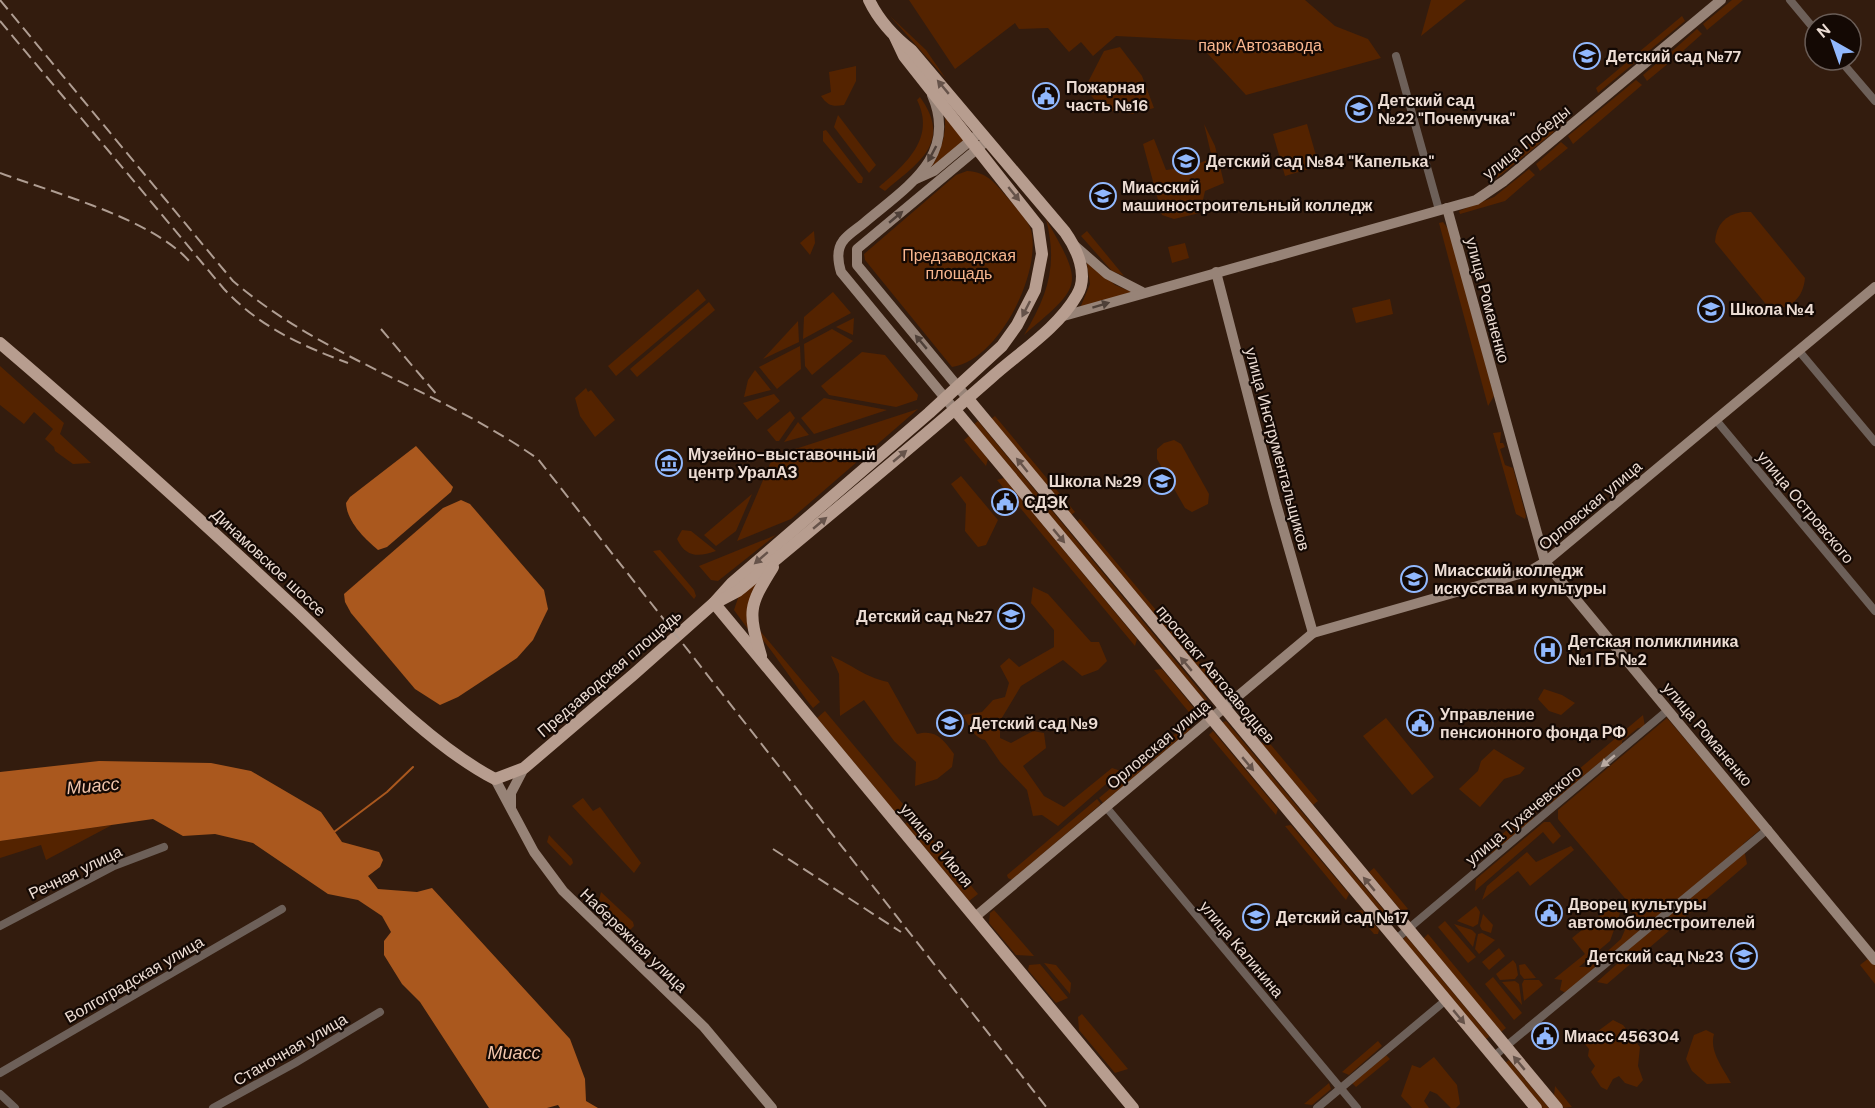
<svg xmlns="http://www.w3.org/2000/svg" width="1875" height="1108" font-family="'DM Sans',sans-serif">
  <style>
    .green { fill: #542300 }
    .water { fill: #aa581e }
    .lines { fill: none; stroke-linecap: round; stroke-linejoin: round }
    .stream { stroke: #aa581e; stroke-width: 2 }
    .street { stroke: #6d6059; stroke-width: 8 }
    .secondary { stroke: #978377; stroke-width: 10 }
    .primary { stroke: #b79d8f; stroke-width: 12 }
    .rail { stroke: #af9d92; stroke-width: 2; stroke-dasharray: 12 6; stroke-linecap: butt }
    .oneway { fill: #66534a }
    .oneway2 { fill: #4f4038 }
    .oneway3 { fill: #b9aaa2 }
    .labels { text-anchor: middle; stroke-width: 4.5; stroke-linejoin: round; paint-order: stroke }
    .park-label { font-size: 16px; fill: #f9b68f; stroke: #140904 }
    .poi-label { font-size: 16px; font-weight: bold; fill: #ecdcd3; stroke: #140904; text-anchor: start }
    .street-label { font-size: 16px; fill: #ecdcd3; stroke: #140904 }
    .water-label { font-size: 18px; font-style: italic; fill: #f3c6ac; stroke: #140904 }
  </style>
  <rect width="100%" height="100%" fill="#331c0e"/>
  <g class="green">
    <polygon points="909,0 1305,0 1335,26 1368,39 1381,58 1246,95 1195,40 1116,36 1093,56 1081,42 1069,52 1048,28 1019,29 1015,23 955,69"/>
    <polygon points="1431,0 1466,0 1421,36"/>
    <polygon points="1732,0 1743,0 1707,30 1703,24"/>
    <polygon points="890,16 926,50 946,79"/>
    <polygon points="1682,16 1685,21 1598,93 1596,88"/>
    <polygon points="1697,29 1702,34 1675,58 1671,52"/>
    <polygon points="1120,47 1142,76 1154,108 1132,114 1102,109 1085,88 1104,51"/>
    <polygon points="1664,57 1670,62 1647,81 1643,75"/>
    <path d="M 856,66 L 856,81 L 844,105 C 833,107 828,106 821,96 L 831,92 L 829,72 Z"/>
    <polygon points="1636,80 1642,85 1573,144 1568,136"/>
    <path d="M 920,97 C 953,143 918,163 885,191 L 879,187 C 906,164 936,138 917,100 Z"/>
    <polygon points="838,115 876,165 869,173 834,127"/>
    <path d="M 945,117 L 964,140 L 931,168 C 941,150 946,137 945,117 Z"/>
    <polygon points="1204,124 1215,146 1224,183 1205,191 1200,213 1174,219 1162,215 1143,144 1154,139 1166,170 1190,167 1212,158"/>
    <polygon points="1307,124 1319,166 1285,176 1273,134"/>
    <polygon points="1549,127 1554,132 1497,178 1498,170"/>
    <polygon points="826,130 863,178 862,183 858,183 823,141 823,131"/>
    <polygon points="1561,142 1568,148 1540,171 1536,164"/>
    <polygon points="1529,169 1535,175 1505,201 1460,214 1459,211 1494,197"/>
    <path d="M 967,171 C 987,172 994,182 1007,197 C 1015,207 1027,218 1031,230 C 1042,273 998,361 952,367 L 865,260 L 864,254 L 956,175 Z"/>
    <path d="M 1742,212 L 1751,212 L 1805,278 C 1803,299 1790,310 1769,308 L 1715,242 C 1716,225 1725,215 1742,212 Z"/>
    <path d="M 1046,219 C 1085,287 1082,285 1024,335 C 1048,295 1058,265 1046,219 Z"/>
    <polygon points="1443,222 1449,230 1494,396 1488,406 1439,223"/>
    <polygon points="814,231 815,243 810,255 800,243"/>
    <polygon points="1087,231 1124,276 1112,271 1081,236"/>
    <polygon points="1185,243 1189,258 1172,263 1168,247"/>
    <polygon points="1086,258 1115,285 1132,292 1080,308 1090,284"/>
    <polygon points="698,289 706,300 616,376 608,366"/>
    <polygon points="833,292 851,313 803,339 804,317"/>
    <polygon points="1390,299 1393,314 1356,323 1352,308"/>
    <polygon points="709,302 715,310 637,377 630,369"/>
    <polygon points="854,318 853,335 836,327"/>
    <polygon points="798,321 799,342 763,359"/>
    <polygon points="832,329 853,341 812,375 805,366 804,344"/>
    <polygon points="800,346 801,369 777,389 759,367"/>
    <polygon points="862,352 885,355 918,395 917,400 896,407 829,395 821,386"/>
    <polygon points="0,366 64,423 60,434 91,463 73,464 55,451 54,447 45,439 53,429 34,412 24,424 0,405"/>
    <polygon points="755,370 771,390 744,397 748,380"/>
    <polygon points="586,388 588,392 591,390 615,420 595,437 580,416 575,398"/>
    <polygon points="774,394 780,401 757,420 743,403"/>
    <polygon points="824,398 887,410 814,434 801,418"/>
    <polygon points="918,409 791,519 737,541 772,459 777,455"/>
    <polygon points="790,411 795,418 779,441 776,441 767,430"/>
    <polygon points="995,416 1075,512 1071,515 991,419"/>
    <polygon points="978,421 1207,699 1205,702 973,425"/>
    <polygon points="798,422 809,435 784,442"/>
    <polygon points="1501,432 1500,443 1503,443 1505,447 1500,449 1505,465 1513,468 1526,516 1525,519 1516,514 1493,433"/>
    <polygon points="969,436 988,459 986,466 964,440"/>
    <polygon points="1174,440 1181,444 1209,494 1208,504 1192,512 1185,508 1157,459 1157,449 1164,443"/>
    <polygon points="961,476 998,520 986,545 978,547 965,531 966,504 951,484"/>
    <polygon points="1004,478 1137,639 1135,646 997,480"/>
    <polygon points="752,494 736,531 716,546 704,535"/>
    <polygon points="1080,519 1221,688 1217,692 1076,522"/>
    <path d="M 682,530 L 691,531 L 716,551 C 699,557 686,558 677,539 Z"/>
    <polygon points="776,535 718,581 711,580 699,566"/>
    <polygon points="660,550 694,590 696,596 694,599 653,551"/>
    <polygon points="769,568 752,599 753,636 734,610 739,595"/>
    <path d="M 1033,587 L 1048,594 L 1091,642 L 1099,642 L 1107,661 L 1098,670 L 1082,676 L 1063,660 L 1021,686 L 1000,721 L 1000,738 L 1011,743 L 1033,731 L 1044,733 L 1046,748 L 1023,766 L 1044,796 L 1064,807 L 1112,768 L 1121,771 L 1058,826 L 1042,815 L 1033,816 L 1027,790 L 1000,762 L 985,740 C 974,738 968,724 963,715 L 982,712 L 993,700 L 1005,697 L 1009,683 L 1000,666 L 1009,658 L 1019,667 L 1054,647 L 1054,630 L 1031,603 Z"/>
    <path d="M 756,626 L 820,702 L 813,708 C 793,683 778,657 757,633 Z"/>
    <path d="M 831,656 C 853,665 864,677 888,682 L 917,734 C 936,729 943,739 954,754 L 952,767 L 937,779 L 915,786 L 916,762 L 894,741 L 864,700 L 840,716 L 839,674 Z"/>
    <polygon points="1162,669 1198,713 1197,716 1193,717 1154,670"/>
    <polygon points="1544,689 1562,695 1575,703 1561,715 1549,711 1538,699"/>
    <polygon points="825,711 908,810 899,817 817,718"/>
    <polygon points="1643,715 1645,727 1638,728 1622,741 1622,747 1549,807 1545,804 1535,813 1532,821 1493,854 1489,853 1494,841"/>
    <polygon points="1386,718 1434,777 1412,795 1363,736"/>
    <polygon points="1667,718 1761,829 1743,844 1747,864 1607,984 1597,982 1617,964 1615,957 1566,993 1560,990 1562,980 1554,979 1585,954 1572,938 1613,905 1620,913 1610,941 1579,967 1590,967 1621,939 1634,909 1558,819 1558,810"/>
    <polygon points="1226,721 1393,921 1392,925 1388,925 1222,725 1223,722"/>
    <polygon points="1187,724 1191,729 1153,761 1148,756"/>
    <polygon points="1213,731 1278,809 1276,815 1209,735"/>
    <polygon points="1266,739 1318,801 1313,805 1261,743"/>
    <polygon points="1494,749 1525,768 1520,774 1504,779 1480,807 1459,789 1478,771 1481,761"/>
    <polygon points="1146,759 1150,764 1103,803 1099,798"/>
    <polygon points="583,798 593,811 600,807 641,863 634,873 572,806"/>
    <polygon points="1097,799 1101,804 1012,880 1008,878 1007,875"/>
    <polygon points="913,817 978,894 969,901 905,824"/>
    <polygon points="1544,822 1550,822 1561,836 1553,844 1543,832 1475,891 1476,879"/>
    <polygon points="112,825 46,860 41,845 0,858 0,841"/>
    <polygon points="1291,825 1349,894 1346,900 1285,826"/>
    <polygon points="549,835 572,859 573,863 570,866 547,842"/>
    <polygon points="1571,846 1574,850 1530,886 1518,871 1482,900 1487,886 1527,852 1536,862"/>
    <polygon points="1374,868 1408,909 1403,913 1369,872"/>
    <polygon points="601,892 633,922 634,926 630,930 625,928 599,900"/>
    <polygon points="1476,906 1480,912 1478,924 1473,927 1457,921"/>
    <polygon points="994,910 1034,956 1016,955 989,923 990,913"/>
    <polygon points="1362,910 1379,930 1378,934 1374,934 1355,911"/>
    <polygon points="1483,914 1493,925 1491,933 1482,930 1480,926"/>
    <polygon points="1445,921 1476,957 1468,963 1438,927"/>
    <polygon points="1454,924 1472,930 1476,934 1473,947"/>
    <polygon points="1482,933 1495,940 1479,954 1475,949 1478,934"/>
    <polygon points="1428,934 1506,1028 1501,1032 1423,939"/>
    <polygon points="1406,936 1489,1036 1488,1038 1485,1039 1402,940"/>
    <polygon points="1499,948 1505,956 1489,970 1482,962"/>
    <polygon points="1869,958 1875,965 1875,984 1860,965"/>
    <polygon points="1513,960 1516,964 1518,975 1515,979 1500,980 1496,974"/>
    <polygon points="1044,963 1056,965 1071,983 1070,994"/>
    <polygon points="1040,964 1068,998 1056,1003 1028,970 1029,965"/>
    <polygon points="1525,964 1536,978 1524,979 1520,974 1519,965"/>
    <polygon points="1493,977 1522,1013 1514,1020 1485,984"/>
    <polygon points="1524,980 1539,980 1543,985 1524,1001 1522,984"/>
    <polygon points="1515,981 1519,984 1522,1005 1502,982"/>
    <polygon points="1082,1014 1128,1069 1115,1073 1079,1030 1078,1017"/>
    <polygon points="1613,1020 1623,1025 1640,1047 1638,1066 1643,1080 1637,1087 1625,1083 1619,1076 1613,1079 1607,1090 1601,1087 1591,1072 1595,1066 1588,1056 1589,1049 1583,1042"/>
    <path d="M 1706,1030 L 1714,1034 C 1709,1051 1723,1068 1731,1083 L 1707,1084 L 1692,1071 L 1686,1059 L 1694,1035 Z"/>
    <polygon points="1378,1041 1382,1046 1349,1075 1342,1072"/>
    <polygon points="1386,1055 1390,1059 1356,1087 1352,1083"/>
    <polygon points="1434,1057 1457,1085 1460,1104 1456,1108 1451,1108 1437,1094 1430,1091 1424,1101 1429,1108 1412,1108 1401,1096 1412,1065 1420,1068"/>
    <polygon points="1509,1060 1549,1108 1542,1108 1505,1063"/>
    <polygon points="1329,1083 1331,1089 1312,1105 1304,1104"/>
    <polygon points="1555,1086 1572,1107 1564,1108 1554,1096"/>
  </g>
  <g class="water">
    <path d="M 416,446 L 453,487 L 451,492 L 387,547 L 378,550 C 365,539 347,522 346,503 L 350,497 Z"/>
    <polygon points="461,500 470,504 544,590 548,609 533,640 517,658 458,697 440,705 415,689 351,613 345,602 344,594 443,508"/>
    <polygon points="99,761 211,763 251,771 321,812 342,842 379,852 383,860 380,867 368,876 378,889 417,892 432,888 570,1039 585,1079 586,1101 598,1108 560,1108 558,1105 547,1108 489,1108 420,1002 402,984 384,955 384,941 391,932 382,916 358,900 328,894 253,843 215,834 183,836 153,819 0,841 0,772"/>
  </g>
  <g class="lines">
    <polyline class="stream" points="334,832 387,792 413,767"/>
    <g class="street">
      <polyline points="1790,0 1815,30"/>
      <polyline points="1396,56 1439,210"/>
      <polyline points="1840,60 1875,101"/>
      <polyline points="1799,351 1875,442"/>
      <polyline points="1716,420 1875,611"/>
      <polyline points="1106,807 1357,1108"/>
      <polyline points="0,926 114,866 164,847"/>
      <polyline points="1395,940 1668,710"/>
      <polyline points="1493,1057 1768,829"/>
      <polyline points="0,1073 282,909"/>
      <polyline points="0,1094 15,1108"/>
      <polyline points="213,1108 295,1063 380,1012"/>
      <polyline points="1317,1108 1446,1000"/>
    </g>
    <g class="secondary">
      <path d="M 932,95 C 959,157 905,188 864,223 C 857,229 848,234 843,241 C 836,250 838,262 841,272 L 955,410"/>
      <polyline points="916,179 934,171 976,136"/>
      <polyline points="1447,208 1545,562 1875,960"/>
      <polyline points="1075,246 1107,274 1142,292"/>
      <polyline points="1216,272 1275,500 1313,633"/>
      <polyline points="1060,317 1476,200 1504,181 1721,0"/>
      <polyline points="968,399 857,265 857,249 983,144"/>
      <polyline points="495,779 534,852 563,891 704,1027 772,1108"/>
      <polyline points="511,807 511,793 524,768"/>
      <polyline points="975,917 1313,633 1530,571 1545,562 1875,287"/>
    </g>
    <g class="primary">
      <path d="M 0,343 C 102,430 201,520 298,611 C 355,665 427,744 495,779 L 524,768 L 633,675 L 714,603 L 732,583 L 929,413 L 1002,346 L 1017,325 L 1035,290 L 1042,254 L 1038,226 L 904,56 L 895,37"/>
      <polyline points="968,399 1557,1108"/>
      <polyline points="955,410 1536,1108"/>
      <path d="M 719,601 L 738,591 C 823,520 909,450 992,377 C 1020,352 1058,328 1077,295 C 1089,275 1077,249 1065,232 L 911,50 C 893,36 879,21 869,0"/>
      <polyline points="714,603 1133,1108"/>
      <path d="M 761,656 C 748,611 748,607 773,567"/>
    </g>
    <g class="rail">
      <path d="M 0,0 L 233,281 C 323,358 442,391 538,459 L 1047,1108"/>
      <path d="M 0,21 L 224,289 C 260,327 300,345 348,363"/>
      <path d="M 0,173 C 54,193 153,219 190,262"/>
      <polyline points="381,329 438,396"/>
      <polyline points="773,849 901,932"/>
    </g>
  </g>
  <defs><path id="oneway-solid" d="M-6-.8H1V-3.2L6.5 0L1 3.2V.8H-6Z" transform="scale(1.5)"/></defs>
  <g class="oneway">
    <use href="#oneway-solid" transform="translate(943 87) rotate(-130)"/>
    <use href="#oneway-solid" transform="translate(1014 194) rotate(51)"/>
    <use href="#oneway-solid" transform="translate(1026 309) rotate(117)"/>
    <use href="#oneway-solid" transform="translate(900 456) rotate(-40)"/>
    <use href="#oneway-solid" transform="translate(1022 465) rotate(-129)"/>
    <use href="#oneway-solid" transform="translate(820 523) rotate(-40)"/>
    <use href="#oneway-solid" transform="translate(1059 536) rotate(50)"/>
    <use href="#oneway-solid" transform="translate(761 558) rotate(139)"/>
    <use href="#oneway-solid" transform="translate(1186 664) rotate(-130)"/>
    <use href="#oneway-solid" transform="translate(1248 764) rotate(50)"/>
    <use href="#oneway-solid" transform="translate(1369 884) rotate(-130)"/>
    <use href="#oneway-solid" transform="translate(1459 1017) rotate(50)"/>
    <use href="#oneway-solid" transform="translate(1519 1063) rotate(-130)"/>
  </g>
  <g class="oneway2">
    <use href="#oneway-solid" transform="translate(932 154) rotate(118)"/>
    <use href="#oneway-solid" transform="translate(896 217) rotate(-40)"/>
    <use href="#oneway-solid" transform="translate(1101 305) rotate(-17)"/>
    <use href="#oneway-solid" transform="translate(921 342) rotate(-130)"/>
  </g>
  <use class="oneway3" href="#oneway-solid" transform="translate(1608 761) rotate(140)"/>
  <defs>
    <symbol id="school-ring" viewBox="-11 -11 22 22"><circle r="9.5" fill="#140904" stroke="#91b8fd" stroke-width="1.5"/><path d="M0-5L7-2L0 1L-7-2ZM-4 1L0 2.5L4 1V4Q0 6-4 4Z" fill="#91b8fd"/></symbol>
    <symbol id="civic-ring" viewBox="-11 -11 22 22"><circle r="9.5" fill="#140904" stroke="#91b8fd" stroke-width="1.5"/><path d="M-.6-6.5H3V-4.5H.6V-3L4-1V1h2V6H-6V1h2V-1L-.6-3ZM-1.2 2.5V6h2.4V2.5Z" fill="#91b8fd"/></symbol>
    <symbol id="university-ring" viewBox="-11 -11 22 22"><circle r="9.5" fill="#140904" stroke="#91b8fd" stroke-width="1.5"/><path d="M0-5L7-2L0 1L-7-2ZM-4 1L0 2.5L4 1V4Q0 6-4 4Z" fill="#91b8fd"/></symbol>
    <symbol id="museum-ring" viewBox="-11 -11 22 22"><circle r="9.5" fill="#140904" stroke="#91b8fd" stroke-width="1.5"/><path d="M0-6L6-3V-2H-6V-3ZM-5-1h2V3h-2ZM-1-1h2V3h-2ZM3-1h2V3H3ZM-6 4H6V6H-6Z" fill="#91b8fd"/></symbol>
    <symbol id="hospital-ring" viewBox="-11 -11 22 22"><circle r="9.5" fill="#140904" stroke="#91b8fd" stroke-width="1.5"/><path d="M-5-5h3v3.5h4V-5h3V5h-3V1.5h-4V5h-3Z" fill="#91b8fd"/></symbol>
  </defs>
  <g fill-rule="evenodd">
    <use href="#school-ring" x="1572" y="41" width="30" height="30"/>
    <use href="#civic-ring" x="1031" y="81" width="30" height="30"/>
    <use href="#school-ring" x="1344" y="94" width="30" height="30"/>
    <use href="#school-ring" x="1171" y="146" width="30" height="30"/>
    <use href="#university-ring" x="1088" y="181" width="30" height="30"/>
    <use href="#school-ring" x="1696" y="294" width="30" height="30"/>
    <use href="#museum-ring" x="654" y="448" width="30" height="30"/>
    <use href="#school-ring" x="1147" y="466" width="30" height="30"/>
    <use href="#civic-ring" x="990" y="487" width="30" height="30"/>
    <use href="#university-ring" x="1399" y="564" width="30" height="30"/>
    <use href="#school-ring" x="996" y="601" width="30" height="30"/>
    <use href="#hospital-ring" x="1533" y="635" width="30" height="30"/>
    <use href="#school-ring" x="935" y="708" width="30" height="30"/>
    <use href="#civic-ring" x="1405" y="708" width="30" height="30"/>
    <use href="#civic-ring" x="1534" y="898" width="30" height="30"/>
    <use href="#school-ring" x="1241" y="902" width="30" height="30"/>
    <use href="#school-ring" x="1729" y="941" width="30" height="30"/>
    <use href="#civic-ring" x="1530" y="1021" width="30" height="30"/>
  </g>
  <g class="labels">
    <g class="park-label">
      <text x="1260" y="51">парк Автозавода</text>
      <text x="959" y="261">Предзаводская<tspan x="959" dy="18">площадь</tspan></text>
    </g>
    <g class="poi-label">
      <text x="1606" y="62">Детский сад №77</text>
      <text x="1066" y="93">Пожарная<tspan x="1066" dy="18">часть №16</tspan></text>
      <text x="1378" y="106">Детский сад<tspan x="1378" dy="18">№22 "Почемучка"</tspan></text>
      <text x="1206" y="167">Детский сад №84 "Капелька"</text>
      <text x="1122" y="193">Миасский<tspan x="1122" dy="18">машиностроительный колледж</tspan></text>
      <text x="1730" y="315">Школа №4</text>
      <text x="688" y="460">Музейно-выставочный<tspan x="688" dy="18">центр УралАЗ</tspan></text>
      <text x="1142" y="487" text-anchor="end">Школа №29</text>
      <text x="1024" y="508">СДЭК</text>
      <text x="1434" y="576">Миасский колледж<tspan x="1434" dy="18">искусства и культуры</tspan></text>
      <text x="992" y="622" text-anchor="end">Детский сад №27</text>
      <text x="1568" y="647">Детская поликлиника<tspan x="1568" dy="18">№1 ГБ №2</tspan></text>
      <text x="1440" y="720">Управление<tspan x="1440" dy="18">пенсионного фонда РФ</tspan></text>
      <text x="970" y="729">Детский сад №9</text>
      <text x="1568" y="910">Дворец культуры<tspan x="1568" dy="18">автомобилестроителей</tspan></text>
      <text x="1276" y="923">Детский сад №17</text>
      <text x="1724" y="962" text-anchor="end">Детский сад №23</text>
      <text x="1564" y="1042">Миасс 456304</text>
    </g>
    <g class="street-label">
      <text transform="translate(1526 142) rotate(-39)" y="6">улица Победы</text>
      <text transform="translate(1488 300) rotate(75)" y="6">улица Романенко</text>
      <text transform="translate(1278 449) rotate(75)" y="6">улица Инструментальщиков</text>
      <text transform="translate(1590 505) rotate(-40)" y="6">Орловская улица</text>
      <text transform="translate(1806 507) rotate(50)" y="6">улица Островского</text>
      <text transform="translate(269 562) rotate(43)" y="6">Динамовское шоссе</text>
      <text transform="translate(609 673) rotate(-41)" y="6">Предзаводская площадь</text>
      <text transform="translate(1216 674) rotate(50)" y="6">проспект Автозаводцев</text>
      <text transform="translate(1708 734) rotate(50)" y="6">улица Романенко</text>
      <text transform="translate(1158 744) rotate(-40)" y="6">Орловская улица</text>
      <text transform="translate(1523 815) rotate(-40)" y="6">улица Тухачевского</text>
      <text transform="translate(937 845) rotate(50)" y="6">улица 8 Июля</text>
      <text transform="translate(75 872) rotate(-26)" y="6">Речная улица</text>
      <text transform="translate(634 940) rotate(44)" y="6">Набережная улица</text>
      <text transform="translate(1242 949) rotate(50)" y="6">улица Калинина</text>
      <text transform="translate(134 979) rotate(-30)" y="6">Волгоградская улица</text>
      <text transform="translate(290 1049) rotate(-30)" y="6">Станочная улица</text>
    </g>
    <g class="water-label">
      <text transform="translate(93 786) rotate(-5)" y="6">Миасс</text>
      <text x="514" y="1059">Миасс</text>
    </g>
  </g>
  <g transform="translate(1833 42) rotate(320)"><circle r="28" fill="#140904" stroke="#6a5d57" stroke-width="1.5"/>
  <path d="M0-4.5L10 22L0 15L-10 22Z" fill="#91b8fd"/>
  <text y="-9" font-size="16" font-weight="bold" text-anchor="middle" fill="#ecdcd3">N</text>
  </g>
</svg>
